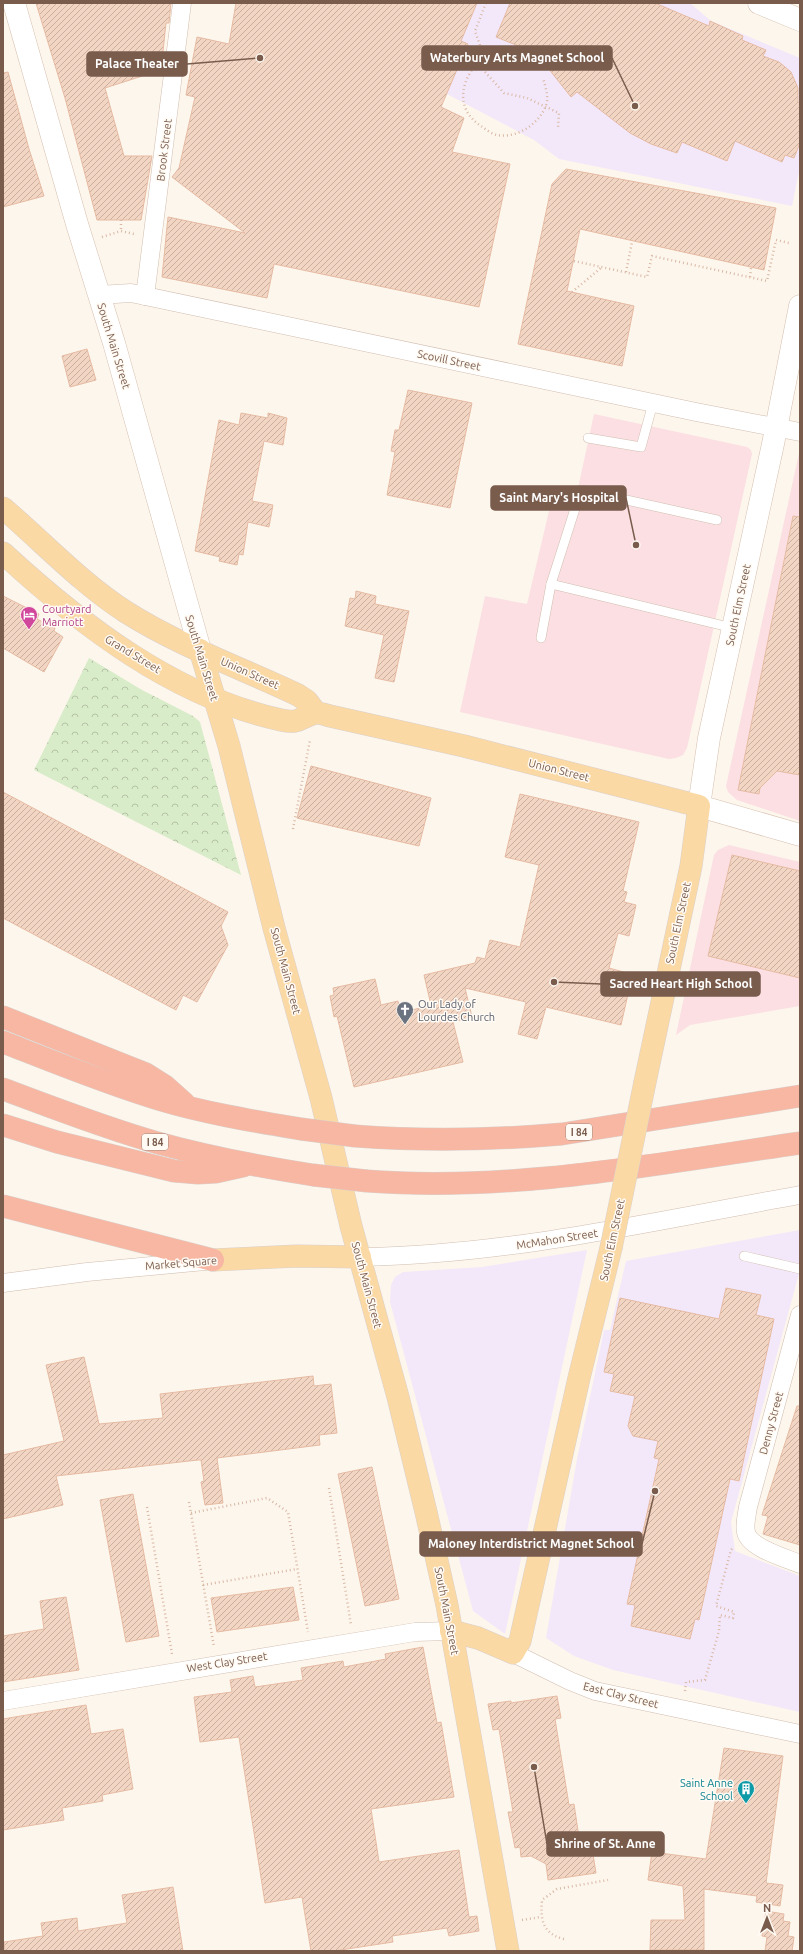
<svg xmlns="http://www.w3.org/2000/svg" width="803" height="1954" font-family="Ubuntu,sans-serif">
	<defs>
		<pattern id="forest-crowns" width="20" height="18" patternUnits="userSpaceOnUse"><rect width="20" height="18" fill="#d8ecc9"/><path d="M2 6a3 3 0 1 1 6 0M12 15a3 3 0 1 1 6 0" fill="none" stroke="#b4c2a5"/></pattern>
		<pattern id="building-hatch" width="6" height="6" patternUnits="userSpaceOnUse"><rect width="6" height="6" fill="#f3d5c3"/><path d="M-1 1l2-2M0 6l6-6M5 7l2-2" fill="none" stroke="#cab0a1"/></pattern>
	</defs>
	<rect width="100%" height="100%" fill="#fdf6ec"/>
	<g fill="#f3e8fa">
		<path d="M360,3H690L711,21L800,58V167L792,206L559,159L534,140L445,93Z"/>
		<path d="M800,1230V1270L731,1522L735,1551L800,1576V1712L613,1670L574,1656L546,1638L577,1459L604,1330H610L626,1261Z"/>
		<path d="M587,1250L505,1634L473,1611L390,1302L391,1285L395,1277L403,1272L482,1267Z"/>
	</g>
	<g fill="#fbdfe3">
		<path d="M594,414L747,447L751,450L752,454L687,748L683,755L676,758L669,759L460,712L485,596L527,604L554,490L577,493Z"/>
		<path d="M800,449V821L737,800L728,792L726,786Z"/>
		<path d="M729,845L800,862V1006L690,1025L676,1035L714,855L718,850Z"/>
	</g>
	<path fill="url(#forest-crowns)" d="M89,658L142,690L193,716L200,722L241,875L34,770Z"/>
	<g fill="url(#building-hatch)" stroke="#e6bba3">
		<path d="M36,3H171L169,23H166L161,70L105,88L124,156H152L141,220H97L65,98Z"/>
		<path d="M236,3H477L461,41L468,44L441,107L464,118L452,152L510,164L479,307L274,264L267,298L162,277L168,217L245,233L172,177L179,168L195,97L186,95L197,37L229,44Z"/>
		<path d="M510,3H655L709,26L710,21L743,36L742,40L766,50L763,56L779,62L791,72L798,88V102L800,103V143L794,158L785,155L782,162L735,141L727,161L682,142L677,153L651,144L630,133L577,92L571,97L548,68L556,61L496,37Z"/>
		<path d="M8,72L29,149L44,196L3,207V73Z"/>
		<path d="M566,169L776,208L764,270L580,229L567,291L634,306L622,366L518,344L552,184Z"/>
		<path d="M87,349L96,380L70,387L62,356Z"/>
		<path d="M408,390L472,403L450,508L387,495L395,452L391,451L395,430H399Z"/>
		<path d="M241,413L268,418V413L287,418L283,445L264,441L252,501L273,505L269,527L248,522L243,555L239,554L237,565L219,561L220,557L195,551L219,420L239,425Z"/>
		<path d="M793,516L800,517V775L777,771L760,788L759,794L738,790Z"/>
		<path d="M356,591L376,596L375,604L409,611L394,682L375,678L384,635L345,626L350,598L355,599Z"/>
		<path d="M3,596L39,614L37,619L55,628L54,631L63,637L44,672L3,648Z"/>
		<path d="M311,766L431,798L419,846L297,818Z"/>
		<path d="M3,792L228,912L221,926L228,945L197,1002L183,995L176,1010L3,918Z"/>
		<path d="M520,794L639,822L623,891L627,892L624,902L636,905L629,936L618,933L609,968L631,974L627,990L628,994L621,1025L546,1007L537,1039L518,1034L526,1002L465,988L472,1017L453,1022L463,1062L354,1087L337,1016L334,1017L330,996L334,995L333,988L375,979L381,1005L398,1001L401,1013L431,1005L424,975L475,963L477,957L485,959L490,940L520,947L539,865L505,857Z"/>
		<path d="M732,855L800,871V978L708,956Z"/>
		<path d="M726,1288L761,1295L756,1315L774,1319L739,1481L730,1479L699,1620L695,1619L690,1639L631,1626L635,1605L627,1604L659,1459L654,1458L658,1441L633,1436L628,1426L635,1396L610,1391L614,1374L604,1372L620,1298L719,1319Z"/>
		<path d="M84,1357L99,1424L163,1418L160,1394L313,1376L314,1386L331,1384L337,1433L319,1435L320,1445L217,1458L223,1503L205,1505L201,1482L204,1481L201,1460H198L56,1476L63,1505L3,1519V1455L64,1441L46,1365Z"/>
		<path d="M797,1406H800V1545L763,1534L768,1516L762,1515Z"/>
		<path d="M372,1467L399,1599L365,1606L338,1474Z"/>
		<path d="M133,1494L159,1636L126,1642L100,1500Z"/>
		<path d="M293,1587L299,1620L217,1632L211,1598Z"/>
		<path d="M66,1597L79,1670L3,1682V1636L44,1629L40,1601Z"/>
		<path d="M423,1647L437,1723L441,1722L454,1797L371,1809L379,1862L459,1850L469,1917L477,1916L479,1931L449,1936L447,1928L392,1936L393,1942L334,1951H311L302,1897L265,1903L239,1737L200,1742L194,1697L232,1692L230,1680L253,1676L255,1687L303,1680L301,1668L343,1661L344,1667L386,1659L385,1654Z"/>
		<path d="M557,1696L561,1718L555,1719L569,1805L574,1804L580,1844L591,1842L596,1873L548,1880L546,1864L531,1856L521,1857L520,1847L515,1848L508,1812H513L499,1729L493,1730L488,1704L511,1701V1703Z"/>
		<path d="M86,1705L91,1734L123,1729L133,1789L102,1795L103,1801L62,1808L64,1820L3,1830V1719Z"/>
		<path d="M724,1748L783,1756L766,1883L783,1885L780,1906L756,1902L757,1896L704,1889V1950H650L651,1920H685L683,1886L648,1880L652,1852L706,1859Z"/>
		<path d="M173,1887L183,1951H5L4,1942L43,1936L41,1923L77,1918L78,1931L127,1923L122,1895Z"/>
		<path d="M766,1911L784,1914L783,1921L790,1922L788,1936L794,1937L792,1951H765L767,1937L762,1936Z"/>
	</g>
	<g fill="none" stroke-linecap="round" stroke-linejoin="round">
		<defs>
			<g id="lane">
				<path d="M588,438L641,447L653,403"/>
				<path d="M551,584L581,490L717,520"/>
				<path d="M541,638L551,584L733,628"/>
				<path d="M744,1256L800,1269"/>
			</g>
			<g id="street">
				<path d="M99,295L131,293L696,412L800,432"/>
				<path d="M145,296L182,3"/>
				<path d="M360,1257C509,1255 654,1221 800,1195"/>
				<path d="M3,1283L87,1272L205,1261"/>
				<path d="M800,1315L748,1507C747,1515 744,1524 746,1532C749,1548 786,1558 800,1564"/>
				<path d="M513,1653L570,1681L595,1691L800,1734"/>
				<path d="M3,1701L415,1632L451,1631"/>
			</g>
			<g id="secondary">
				<path d="M14,3L77,224L114,343L200,650"/>
				<path d="M759,3L800,20"/>
				<path d="M800,306L773,444L709,738L699,806L800,835"/>
			</g>
			<g id="primary">
				<path d="M3,508C44,543 81,583 126,612C180,646 241,668 298,695L307,701L316,713"/>
				<path d="M3,553C81,625 175,697 281,720C300,724 299,718 315,713C319,712 326,715 330,716L464,746L699,806L691,866L645,1082"/>
				<path d="M200,650L229,746L274,928L321,1098L351,1226L398,1397L426,1512L447,1605L508,1951"/>
				<path d="M213,1260L297,1256L360,1257"/>
				<path d="M451,1631L478,1638L513,1653L520,1641L579,1378L611,1248"/>
			</g>
			<g id="highway">
				<path d="M3,1017L146,1074L165,1086L184,1103"/>
				<path d="M3,1042C54,1062 105,1083 158,1099C204,1113 253,1121 301,1129"/>
				<path d="M3,1089C54,1108 105,1128 158,1143C209,1157 261,1167 313,1175"/>
				<path d="M3,1125L57,1142L174,1171L198,1173L216,1172L243,1166"/>
				<path d="M355,1136C424,1141 493,1140 562,1134L800,1096"/>
				<path d="M367,1181C513,1192 656,1164 800,1143"/>
				<path d="M3,1206L213,1260"/>
			</g>
		</defs>
		<use href="#lane" stroke="#d1beb0" stroke-width="10"/>
		<use href="#street" stroke="#d1beb0" stroke-width="19"/>
		<use href="#secondary" stroke="#d6c0b0" stroke-width="23"/>
		<use href="#primary" stroke="#dad1cd" stroke-width="23"/>
		<use href="#highway" stroke="#dad1cd" stroke-width="23"/>
		<g stroke="#d9b8a5" stroke-width="2.5" stroke-dasharray="1 3" stroke-linecap="butt">
			<path d="M486,3L475,31L484,57C461,76 453,108 481,126C485,129 492,134 497,135C518,139 542,122 547,102C548,94 545,85 543,78"/>
			<path d="M477,63L504,93L527,98L559,113L558,128"/>
			<path d="M121,220V231"/>
			<path d="M102,237L121,231L134,234"/>
			<path d="M574,261L647,277L652,256L767,281L776,240L789,243"/>
			<path d="M626,272L632,242"/>
			<path d="M750,277L751,268"/>
			<path d="M572,292L602,267"/>
			<path d="M293,829L310,740"/>
			<path d="M329,1488L351,1625"/>
			<path d="M189,1502L214,1647"/>
			<path d="M147,1507L172,1654"/>
			<path d="M191,1513L267,1498L288,1512L308,1632"/>
			<path d="M203,1585L297,1569"/>
			<path d="M685,1691L686,1682L705,1680L719,1631L720,1615L733,1618L734,1612L716,1606L731,1550L734,1547"/>
			<path d="M522,1920L541,1917"/>
			<path d="M564,1939C543,1934 540,1920 542,1900L557,1889L608,1880"/>
		</g>
		<use href="#lane" stroke="#fff" stroke-width="9"/>
		<use href="#street" stroke="#fff" stroke-width="18"/>
		<use href="#secondary" stroke="#fff" stroke-width="22"/>
		<use href="#primary" stroke="#fbd9a5" stroke-width="22"/>
		<use href="#highway" stroke="#f7b7a3" stroke-width="22"/>
		<defs>
			<path id="primary-bridge" d="M611,1248L645,1082"/>
			<g id="highway-bridge">
				<path d="M301,1129L355,1136"/>
				<path d="M313,1175L367,1181"/>
			</g>
		</defs>
		<use href="#primary-bridge" stroke="#dad1cd" stroke-width="23" stroke-linecap="butt"/>
		<use href="#highway-bridge" stroke="#dad1cd" stroke-width="23" stroke-linecap="butt"/>
		<use href="#primary-bridge" stroke="#fbd9a5" stroke-width="22"/>
		<use href="#highway-bridge" stroke="#f7b7a3" stroke-width="22"/>
	</g>
	<defs>
		<symbol id="hotel-pin" viewBox="-11 -11 22 30"><path d="M0 17L-7.5 6A9.5 9.5 0 1 1 7.5 6Z" fill="#d1479c" stroke="#fffaf3"/><path d="M-6-4.5h1.5V1H6V5H4.5V3h-9V5H-6ZM-4 0a1.8 1.8 0 1 1 3.6 0ZM.5 0V-2.5h3Q6-2.5 6 0Z" fill="#fff"/></symbol>
		<symbol id="church-pin" viewBox="-11 -11 22 30"><path d="M0 17L-7.5 6A9.5 9.5 0 1 1 7.5 6Z" fill="#6b7280" stroke="#fffaf3"/><path d="M-1.2-6h2.4v3.5h3.3v2.4h-3.3V6h-2.4V-.1h-3.3v-2.4h3.3Z" fill="#fff"/></symbol>
		<symbol id="building-pin" viewBox="-11 -11 22 30"><path d="M0 17L-7.5 6A9.5 9.5 0 1 1 7.5 6Z" fill="#0f9aa8" stroke="#fffaf3"/><path d="M-4-6H4V6H1V3H-1V6H-4ZM-2.5-4.3h1.7v1.8h-1.7ZM.8-4.3h1.7v1.8H.8ZM-2.5-1h1.7V.8h-1.7ZM.8-1h1.7V.8H.8Z" fill="#fff"/></symbol>
	</defs>
	<g fill-rule="evenodd">
		<use href="#hotel-pin" x="19" y="605" width="20" height="27"/>
		<use href="#church-pin" x="395" y="1000" width="20" height="27"/>
		<use href="#building-pin" x="736" y="1779" width="20" height="27"/>
	</g>
	<g text-anchor="middle" dominant-baseline="central" stroke-width="3" stroke-linejoin="round" paint-order="stroke">
		<g fill="#fffaf3" stroke="#a28b7f" stroke-width="1">
			<rect x="566" y="1124" width="26" height="16" rx="3"/>
			<rect x="142" y="1134" width="26" height="16" rx="3"/>
		</g>
		<g font-size="10" font-weight="bold" fill="#7a5c4d">
			<text x="579" y="1132">I 84</text>
			<text x="155" y="1142">I 84</text>
		</g>
		<g font-size="11" fill="#7a5c4d" stroke="#fffaf3">
			<text transform="translate(164 150) rotate(-83)">Brook Street</text>
			<text transform="translate(114 346) rotate(73)">South Main Street</text>
			<text transform="translate(449 360) rotate(12)">Scovill Street</text>
			<text transform="translate(738 605) rotate(-78)">South Elm Street</text>
			<text transform="translate(133 654) rotate(31)">Grand Street</text>
			<text transform="translate(202 658) rotate(73)">South Main Street</text>
			<text transform="translate(250 673) rotate(24)">Union Street</text>
			<text transform="translate(559 770) rotate(14)">Union Street</text>
			<text transform="translate(678 923) rotate(-78)">South Elm Street</text>
			<text transform="translate(286 971) rotate(75)">South Main Street</text>
			<text transform="translate(557 1239) rotate(-9)">McMahon Street</text>
			<text transform="translate(612 1240) rotate(-78)">South Elm Street</text>
			<text transform="translate(181 1263) rotate(-5)">Market Square</text>
			<text transform="translate(367 1285) rotate(75)">South Main Street</text>
			<text transform="translate(771 1423) rotate(-75)">Denny Street</text>
			<text transform="translate(447 1611) rotate(79)">South Main Street</text>
			<text transform="translate(227 1662) rotate(-9)">West Clay Street</text>
			<text transform="translate(621 1695) rotate(14)">East Clay Street</text>
		</g>
		<g font-size="11" fill="#b23c85" stroke="#fffaf3" text-anchor="start">
			<text x="42" y="609">Courtyard<tspan x="42" dy="13">Marriott</tspan></text>
		</g>
		<g font-size="11" fill="#5b616d" stroke="#fffaf3" text-anchor="start">
			<text x="418" y="1004">Our Lady of<tspan x="418" dy="13">Lourdes Church</tspan></text>
		</g>
		<g font-size="11" fill="#0d838f" stroke="#fffaf3" text-anchor="end">
			<text x="733" y="1783">Saint Anne<tspan x="733" dy="13">School</tspan></text>
		</g>
	</g>
	<path fill="none" stroke="#7a5c4d" stroke-width="1.5" d="M635 106L612 58M260 58L187 64M636 545L626 498M554 982L601 984M655 1491L642 1544M534 1767L547 1844"/>
	<g fill="#7a5c4d" stroke="#fffaf3" stroke-width="1.5">
		<circle cx="635" cy="106" r="4"/>
		<circle cx="260" cy="58" r="4"/>
		<circle cx="636" cy="545" r="4"/>
		<circle cx="554" cy="982" r="4"/>
		<circle cx="655" cy="1491" r="4"/>
		<circle cx="534" cy="1767" r="4"/>
	</g>
	<g fill="#7a5c4d" stroke="#7a5c4d" stroke-width="1.5">
		<rect x="422" y="46" width="190" height="24" rx="4"/>
		<rect x="87" y="52" width="100" height="24" rx="4"/>
		<rect x="491" y="486" width="135" height="24" rx="4"/>
		<rect x="601" y="972" width="159" height="24" rx="4"/>
		<rect x="420" y="1532" width="222" height="24" rx="4"/>
		<rect x="547" y="1832" width="117" height="24" rx="4"/>
	</g>
	<g font-size="12" text-anchor="middle" font-weight="bold" fill="#fff">
		<text x="517" y="62">Waterbury Arts Magnet School</text>
		<text x="137" y="68">Palace Theater</text>
		<text x="559" y="502">Saint Mary's Hospital</text>
		<text x="681" y="988">Sacred Heart High School</text>
		<text x="531" y="1548">Maloney Interdistrict Magnet School</text>
		<text x="605" y="1848">Shrine of St. Anne</text>
	</g>
	<rect width="803" height="1954" fill="none" stroke="#7a5c4d" stroke-width="8"/>
	<g transform="translate(767 1918)" stroke="#fffaf3" stroke-width="3" paint-order="stroke">
	<path d="M0-3L7 15L0 10L-7 15Z" fill="#7a5c4d"/>
	<text y="-6" font-size="11" font-weight="bold" text-anchor="middle" fill="#7a5c4d">N</text>
	</g>
</svg>
